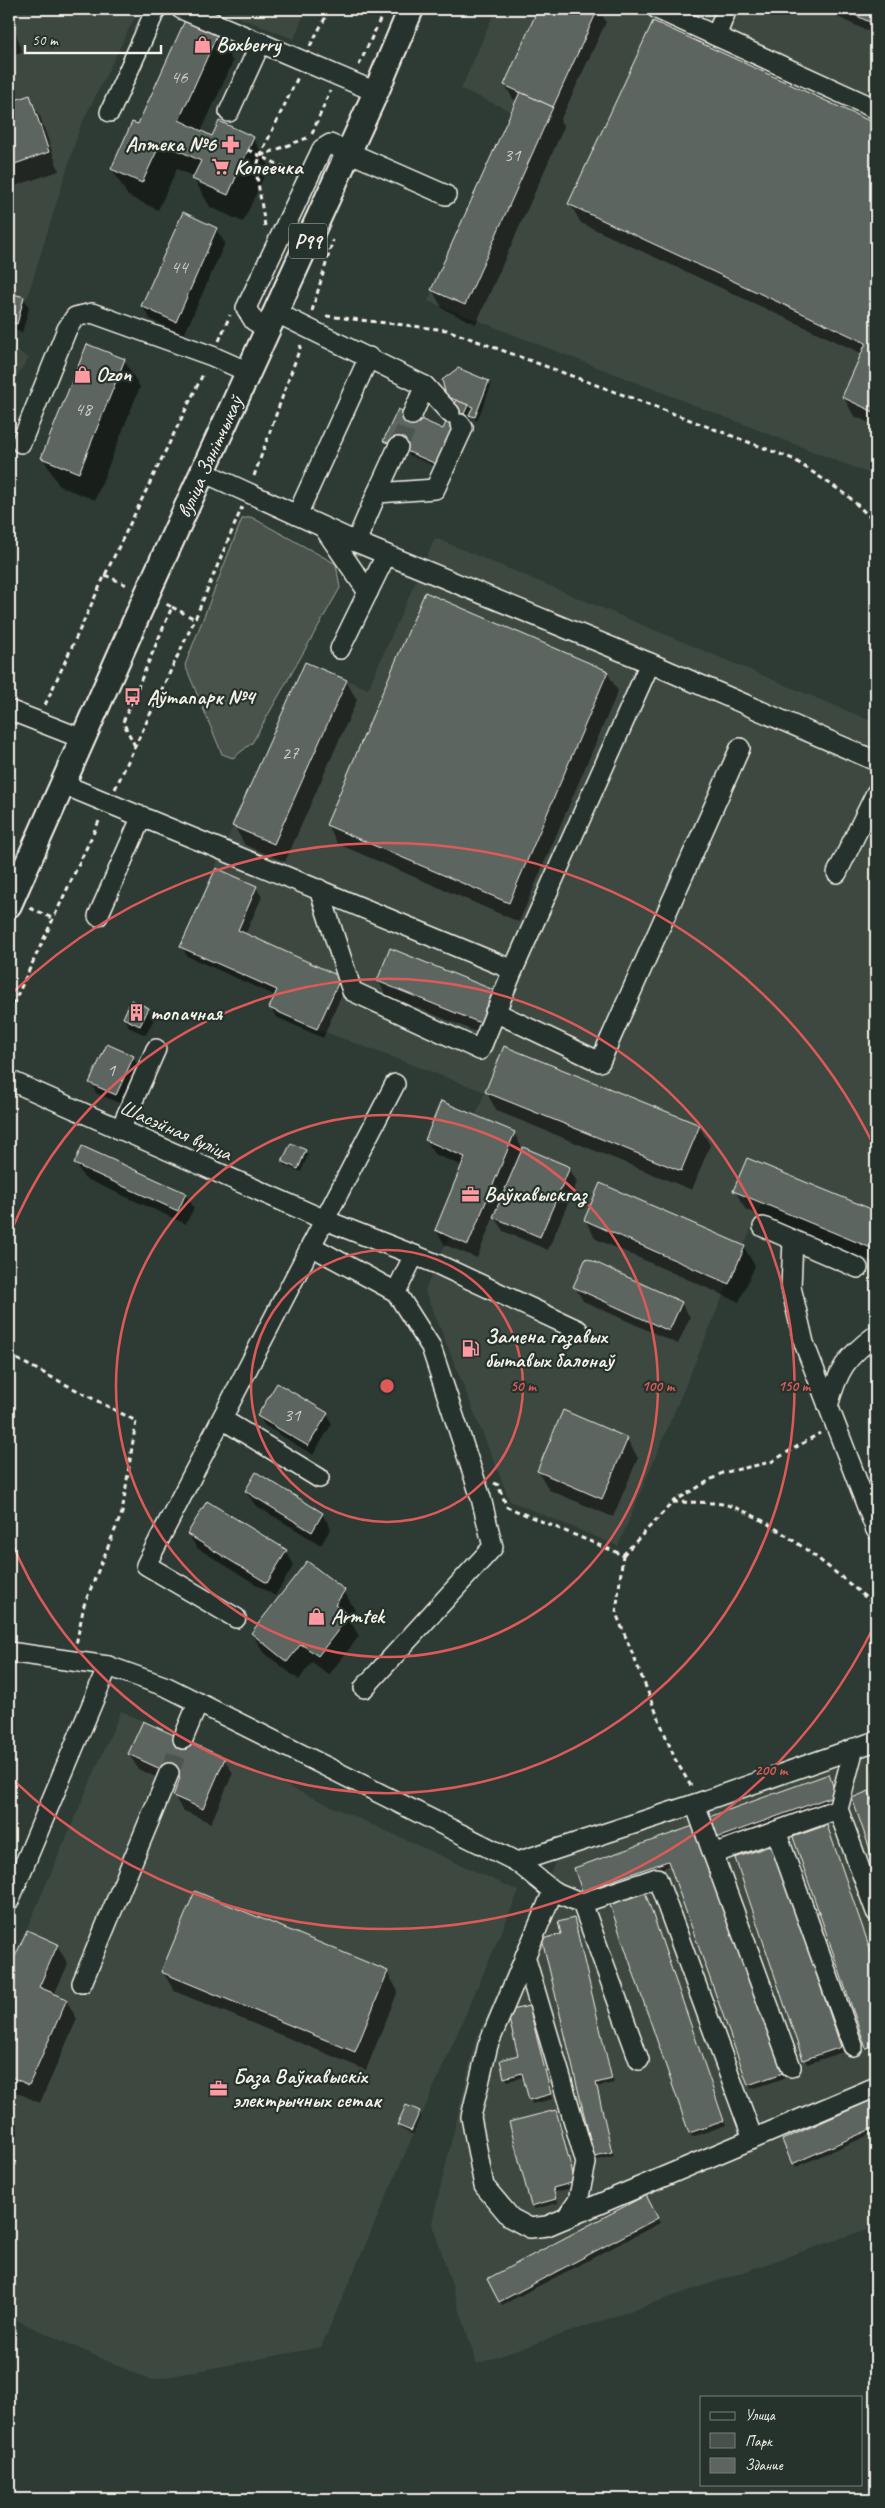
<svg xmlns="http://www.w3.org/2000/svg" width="885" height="2508" font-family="Caveat,sans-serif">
	<rect width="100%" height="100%" fill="#2e3b34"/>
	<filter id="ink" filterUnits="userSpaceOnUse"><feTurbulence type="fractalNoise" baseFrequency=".02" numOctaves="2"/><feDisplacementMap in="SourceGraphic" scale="10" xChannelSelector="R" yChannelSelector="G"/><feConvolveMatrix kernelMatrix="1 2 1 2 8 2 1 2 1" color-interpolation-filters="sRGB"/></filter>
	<g filter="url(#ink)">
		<g fill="#3c4841">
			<path d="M9,9H139L80,127L27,298H24L9,346L29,358L9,387Z"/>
			<path d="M217,9H306L294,39Z"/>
			<path d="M496,9H876V476L428,301L511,111L461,89Z"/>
			<path d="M435,538L876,723V1250L762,1203L618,1546L510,1501L425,1291L449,1236L469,1244L515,1132L476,1115L485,1092L317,1029L269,1008L277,990L180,947L305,662L368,689Z"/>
			<path d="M121,1711L519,1891L321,2347L150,2380L9,2317V1970Z"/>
			<path d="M866,1752L876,1782V2226L477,2364L432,2223L475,2042L556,1860Z"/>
		</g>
		<path fill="#48524c" stroke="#9ea29a" d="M251,517L336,564L340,588L252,743L233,758L222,754L185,665L242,519Z"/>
		<g fill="#0007">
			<path d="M9,9L22,52L9,56Z"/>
			<path d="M539,9H599L606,22L560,121L564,127L476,324L443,309L432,290L517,101L513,99L505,85Z"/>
			<path d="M827,9H876V35L829,13Z"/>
			<path d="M653,22L876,125V426L854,416L843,396L863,354L581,223L570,204Z"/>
			<path d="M217,34L233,62L201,132L213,137L253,138L269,166L243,222L210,207L194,179L195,177L177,169L158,210L128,196L112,169L138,126Z"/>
			<path d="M29,97L40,116L59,171L9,188V104Z"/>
			<path d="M216,229L225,243L184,335L151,320L142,306Z"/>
			<path d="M11,295L24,298L29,308L22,333L9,328V304Z"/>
			<path d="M124,360L140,387L95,500L59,486L43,458Z"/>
			<path d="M488,382L491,386L477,421L471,415L473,410L470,409L443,470L387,445L385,441L444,430L456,402L450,400L447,395Z"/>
			<path d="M607,672L618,691L519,922L338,844L327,825Z"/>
			<path d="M346,681L357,700L285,862L245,845L234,826Z"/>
			<path d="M256,887L262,897L245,935L340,977L345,987L323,1038L276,1017L271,1008L276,996L187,956L182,947Z"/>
			<path d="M378,981L495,992L491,1038L386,995Z"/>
			<path d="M148,1009L154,1019L146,1035L130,1028L124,1018Z"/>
			<path d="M133,1057L138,1066L121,1104L96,1093L91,1083Z"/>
			<path d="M486,1092L699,1126L710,1145L692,1190L497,1111Z"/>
			<path d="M514,1133L522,1148L569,1168L577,1182L548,1250L503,1231L494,1216L477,1258L445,1245L436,1230L463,1166L434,1154L426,1140Z"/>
			<path d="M305,1151L308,1155L301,1172L286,1166L284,1161Z"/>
			<path d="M747,1160L876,1212V1263L746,1210L735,1191Z"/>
			<path d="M76,1164L185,1194L194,1208L186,1224L84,1178Z"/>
			<path d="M585,1220L744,1247L755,1266L739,1302L596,1239Z"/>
			<path d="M575,1287L681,1303L690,1317L678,1344L583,1301Z"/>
			<path d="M327,1414L332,1424L313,1455L264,1425L259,1416Z"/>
			<path d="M627,1439L638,1458L613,1517L549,1490L538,1471Z"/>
			<path d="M257,1474L322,1514L331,1528L321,1545L255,1505L246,1491Z"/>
			<path d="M188,1534L286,1551L294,1565L275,1596L197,1548Z"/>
			<path d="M307,1562L344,1591L355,1610L349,1619L359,1636L329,1675L312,1662L299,1680L263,1652L252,1633Z"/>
			<path d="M129,1754L224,1759L233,1773L211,1823L182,1810L174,1795L178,1787L138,1769Z"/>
			<path d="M828,1776L838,1799L717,1843L715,1838Z"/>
			<path d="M869,1793L876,1811V1863L853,1799Z"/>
			<path d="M827,1826L876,1967V2050L869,2052L794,1837Z"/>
			<path d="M698,1831L785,2078L751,2089L671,1865L586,1895L576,1868Z"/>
			<path d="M775,1851L843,2052L807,2064L736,1859Z"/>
			<path d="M644,1891L726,2125L692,2137L690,2132Z"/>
			<path d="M575,1924L614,2083L597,2087L614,2156L598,2160L595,2155Z"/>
			<path d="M27,1931L57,1945L68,1964L54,1995L66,2000L77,2019L40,2103L9,2089V1973Z"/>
			<path d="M163,1972H387L398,1991L366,2070L174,1991Z"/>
			<path d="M528,2007L553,2099L532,2104L524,2077L508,2081L505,2077L520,2056Z"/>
			<path d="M876,2099V2132L796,2167L783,2140Z"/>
			<path d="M555,2111L577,2187L555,2192L558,2203L535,2209L532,2205Z"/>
			<path d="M419,2112L421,2116L413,2135L401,2129L399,2125Z"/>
			<path d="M646,2197L660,2223L502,2305L488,2280Z"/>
		</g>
		<g fill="#5c655e" stroke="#f4f1e8">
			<path d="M538,9H598L553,107L504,85Z"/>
			<path d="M842,9H876V25Z"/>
			<path d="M186,18L218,33L179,120L212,136L219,121L254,137L228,195L192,179L201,161L161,142L142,183L111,169L132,122L138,124Z"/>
			<path d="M653,21L876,124V413L842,397L866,343L568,204Z"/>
			<path d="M520,92L553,107L465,305L431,290Z"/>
			<path d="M30,95L49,152L9,166V102Z"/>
			<path d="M183,212L217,228L176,322L141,306Z"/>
			<path d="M10,293L24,297L17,324L9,322Z"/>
			<path d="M87,344L125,359L79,473L41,458Z"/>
			<path d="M458,368L489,381L475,417L469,415L473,407L446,396L442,380Z"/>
			<path d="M456,400L468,405L441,466L383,441L398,409L443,429Z"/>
			<path d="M425,592L608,671L509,903L326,825Z"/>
			<path d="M305,662L347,680L274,844L232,826Z"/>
			<path d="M216,868L257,886L238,930L341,977L317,1029L269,1008L277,990L180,947Z"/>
			<path d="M390,948L496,991L483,1024L377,981Z"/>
			<path d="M131,1000L149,1008L140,1026L123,1018Z"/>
			<path d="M107,1044L134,1056L116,1095L89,1083Z"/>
			<path d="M504,1046L700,1125L681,1171L485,1092Z"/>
			<path d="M441,1101L515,1132L468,1245L435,1230L465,1157L425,1140Z"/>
			<path d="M291,1143L306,1150L298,1169L282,1161Z"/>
			<path d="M82,1146L186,1193L178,1211L74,1164Z"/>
			<path d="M523,1147L570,1167L540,1237L493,1217Z"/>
			<path d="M747,1158L876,1211V1250L733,1191Z"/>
			<path d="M600,1183L745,1246L729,1284L584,1220Z"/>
			<path d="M586,1258L682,1302L669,1331L573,1287Z"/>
			<path d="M277,1383L328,1413L308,1446L257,1416Z"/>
			<path d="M563,1410L628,1438L602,1499L537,1471Z"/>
			<path d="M256,1472L323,1513L312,1532L245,1491Z"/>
			<path d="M207,1501L287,1550L267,1583L187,1534Z"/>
			<path d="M307,1561L345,1590L335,1605L349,1616L318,1656L301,1644L287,1662L251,1633Z"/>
			<path d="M143,1721L225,1758L203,1809L173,1796L180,1778L128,1754Z"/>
			<path d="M829,1774L836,1795L714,1839L706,1818Z"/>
			<path d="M869,1791L876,1811V1867L852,1798Z"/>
			<path d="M696,1825L783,2073L748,2085L668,1861L582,1891L574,1868Z"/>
			<path d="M827,1825L876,1966V2045L866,2048L793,1837Z"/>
			<path d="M773,1845L841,2047L803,2060L735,1858Z"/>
			<path d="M644,1889L724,2121L689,2133L609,1902Z"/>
			<path d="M195,1891L388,1971L355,2052L161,1972Z"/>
			<path d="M574,1918L612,2079L596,2083L612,2152L594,2156L542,1939L561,1934L558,1922Z"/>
			<path d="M27,1930L58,1944L39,1987L67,1999L29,2085L9,2076V1970Z"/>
			<path d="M529,2006L551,2094L529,2100L522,2073L504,2078L500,2060L518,2055L507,2011Z"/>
			<path d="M876,2098V2127L792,2164L782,2140Z"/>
			<path d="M406,2105L420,2111L411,2131L397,2125Z"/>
			<path d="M556,2110L575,2182L553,2188L556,2199L531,2206L509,2122Z"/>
			<path d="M646,2195L658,2218L499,2302L487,2279Z"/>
		</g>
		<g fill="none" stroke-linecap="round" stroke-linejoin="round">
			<g stroke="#4c564f" stroke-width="19" stroke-dasharray="19 9" stroke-linecap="butt">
				<path d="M398,447L412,415"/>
				<path d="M169,1773L183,1739"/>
			</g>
			<defs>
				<g id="minor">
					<path d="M181,9L376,92"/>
					<path d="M657,9L876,109"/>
					<path d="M716,36L727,9"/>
					<path d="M110,112L156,9"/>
					<path d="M229,112L261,42"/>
					<path d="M275,312L425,386L450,413"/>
					<path d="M267,329L254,321L246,308L322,149L330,144L446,195"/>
					<path d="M412,415L425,386"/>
					<path d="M21,443L67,329L75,317L92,313L212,356L248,372"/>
					<path d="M203,472L356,542L650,663L876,761"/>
					<path d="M377,493L398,447"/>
					<path d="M297,515L369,357"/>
					<path d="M324,528L368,592"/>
					<path d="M356,542L377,493L435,489L463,428L460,424"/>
					<path d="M340,649L386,555"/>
					<path d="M9,710L83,739"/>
					<path d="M62,784L513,970L650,663"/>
					<path d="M837,873L876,793"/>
					<path d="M319,889L352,991L480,1050L513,970"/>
					<path d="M98,916L142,816"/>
					<path d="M495,1012L600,1062L740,748"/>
					<path d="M9,1080L325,1220L437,1264L578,1330"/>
					<path d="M120,1130L156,1049"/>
					<path d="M763,1227L858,1268"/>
					<path d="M793,1240L791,1287L804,1343L876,1530"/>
					<path d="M396,1292L414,1255"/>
					<path d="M828,1406C838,1370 846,1357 876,1335"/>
					<path d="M222,1419L319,1478"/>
					<path d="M236,1618L146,1565L311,1246"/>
					<path d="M9,1652L108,1666L167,1687L517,1862L695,1804L876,1741"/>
					<path d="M364,1688L493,1547L481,1498L431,1347L396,1292L311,1246L395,1084"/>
					<path d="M183,1739L198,1703"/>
					<path d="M854,1748L838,1809L876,1912"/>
					<path d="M695,1804L713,1854L838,1809"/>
					<path d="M776,1831L853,2046"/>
					<path d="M713,1854L791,2067"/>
					<path d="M517,1862L553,1891L488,2045L471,2117L484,2186L511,2218L530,2228L547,2226L876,2087"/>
					<path d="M553,1891L582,1903L639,2060"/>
					<path d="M9,1901L108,1666"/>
					<path d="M582,1903L657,1878L753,2139"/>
					<path d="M525,1956L586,2163L578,2201L566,2218"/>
					<path d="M82,1983L169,1773"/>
				</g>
				<g id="major">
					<path id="s1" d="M9,905L147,594L376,92L411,9"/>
				</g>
			</defs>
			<use href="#minor" stroke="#f4f1e8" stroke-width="22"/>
			<use href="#major" stroke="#f4f1e8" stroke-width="28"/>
			<g stroke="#f4f1e8" stroke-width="3" stroke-dasharray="5 4" stroke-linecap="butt">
				<path d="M310,46L330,9"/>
				<path d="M359,65L385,9"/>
				<path d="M312,134L330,91"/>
				<path d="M248,150L292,171"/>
				<path d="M260,156L298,77"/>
				<path d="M265,226L256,170L260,156L307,138"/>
				<path d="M312,311L333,240"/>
				<path d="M326,316L447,330L648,404L793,459L847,495L876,523"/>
				<path d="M219,341L230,315"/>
				<path d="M9,469L13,459"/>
				<path d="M254,476L301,345"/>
				<path d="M105,575L129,586"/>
				<path d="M172,607L195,619"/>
				<path d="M45,705L105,575L204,372"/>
				<path d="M135,746L123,722L172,607L164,603"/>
				<path d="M115,789L195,619L242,507"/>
				<path d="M30,908L52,918"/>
				<path d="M9,1013L100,819"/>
				<path d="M9,1355L136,1421L122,1513L84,1605L76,1645"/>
				<path d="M494,1483L498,1485L507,1507L623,1555L616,1613L675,1759L691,1786"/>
				<path d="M673,1502C690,1503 711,1501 727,1505C772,1517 840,1576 876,1606"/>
				<path d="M623,1555L673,1502L722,1473L771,1462L820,1433"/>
			</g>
			<use href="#minor" stroke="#26332d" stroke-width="19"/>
			<use href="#major" stroke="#26332d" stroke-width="24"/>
		</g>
	</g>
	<g fill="none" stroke="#de5a58" stroke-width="2.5">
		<circle cx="387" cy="1386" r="136"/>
		<circle cx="387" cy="1386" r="271"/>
		<path d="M10 1234A407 407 0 1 1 10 1538"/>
		<path d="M875 1624A543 543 0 0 1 10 1777M10 995A543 543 0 0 1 875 1148"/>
	</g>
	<defs>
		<symbol id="shop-bare" viewBox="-9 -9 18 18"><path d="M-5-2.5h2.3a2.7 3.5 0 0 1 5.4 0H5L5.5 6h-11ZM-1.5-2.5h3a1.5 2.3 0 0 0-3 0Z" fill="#ff9aa2" stroke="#26332d" stroke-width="2.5" paint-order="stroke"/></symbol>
		<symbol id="pharmacy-bare" viewBox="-9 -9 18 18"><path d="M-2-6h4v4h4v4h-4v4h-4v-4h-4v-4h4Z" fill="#ff9aa2" stroke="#26332d" stroke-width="2.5" paint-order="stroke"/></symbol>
		<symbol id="supermarket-bare" viewBox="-9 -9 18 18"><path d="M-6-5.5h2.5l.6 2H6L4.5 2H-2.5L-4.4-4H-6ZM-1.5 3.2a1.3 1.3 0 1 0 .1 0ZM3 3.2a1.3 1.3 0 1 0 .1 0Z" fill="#ff9aa2" stroke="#26332d" stroke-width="2.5" paint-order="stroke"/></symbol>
		<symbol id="bus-bare" viewBox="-9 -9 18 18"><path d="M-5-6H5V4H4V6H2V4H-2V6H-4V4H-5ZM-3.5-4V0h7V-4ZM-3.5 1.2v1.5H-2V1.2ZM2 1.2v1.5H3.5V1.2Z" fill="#ff9aa2" stroke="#26332d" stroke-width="2.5" paint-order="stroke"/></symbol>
		<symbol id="building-bare" viewBox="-9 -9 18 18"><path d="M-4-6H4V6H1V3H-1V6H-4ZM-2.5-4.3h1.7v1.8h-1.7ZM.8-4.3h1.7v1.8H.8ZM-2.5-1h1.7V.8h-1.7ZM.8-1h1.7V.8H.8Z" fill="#ff9aa2" stroke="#26332d" stroke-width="2.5" paint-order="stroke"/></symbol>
		<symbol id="office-bare" viewBox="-9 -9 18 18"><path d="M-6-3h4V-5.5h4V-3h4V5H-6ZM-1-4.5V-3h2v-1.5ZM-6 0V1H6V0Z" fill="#ff9aa2" stroke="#26332d" stroke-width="2.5" paint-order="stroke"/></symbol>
		<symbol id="fuel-bare" viewBox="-9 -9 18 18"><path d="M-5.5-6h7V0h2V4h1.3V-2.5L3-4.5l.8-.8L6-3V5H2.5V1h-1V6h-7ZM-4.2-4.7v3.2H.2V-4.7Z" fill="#ff9aa2" stroke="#26332d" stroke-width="2.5" paint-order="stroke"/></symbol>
	</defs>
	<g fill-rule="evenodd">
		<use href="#shop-bare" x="190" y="32" width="25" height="25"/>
		<use href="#pharmacy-bare" x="218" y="132" width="25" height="25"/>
		<use href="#supermarket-bare" x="208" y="154" width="25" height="25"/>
		<use href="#shop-bare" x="70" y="362" width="25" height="25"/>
		<use href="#bus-bare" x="120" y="684" width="25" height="25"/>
		<use href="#building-bare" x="124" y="1000" width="25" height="25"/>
		<use href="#office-bare" x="458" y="1182" width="25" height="25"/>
		<use href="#fuel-bare" x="458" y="1336" width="25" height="25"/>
		<use href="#shop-bare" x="304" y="1604" width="25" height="25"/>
		<use href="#office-bare" x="206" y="2076" width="25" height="25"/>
	</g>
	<g text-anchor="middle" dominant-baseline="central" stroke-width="4.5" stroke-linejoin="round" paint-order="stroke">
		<g font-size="19" fill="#cecec6">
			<text x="179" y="77">46</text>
			<text x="512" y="155">31</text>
			<text x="179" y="267">44</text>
			<text x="83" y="409">48</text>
			<text x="290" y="753">27</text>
			<text x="111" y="1070">1</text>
			<text x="292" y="1415">31</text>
		</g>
		<rect fill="#26332d" stroke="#b6b8b0" stroke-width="1" x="289" y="223.5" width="38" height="35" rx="4"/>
		<g font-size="20" font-weight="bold" fill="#f4f1e8">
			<text x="308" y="241">Р99</text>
		</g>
		<g font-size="21" font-weight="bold" fill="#f4f1e8" stroke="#26332d" text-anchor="start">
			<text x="216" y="44">Boxberry</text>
			<text x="216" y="144" text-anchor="end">Аптека №6</text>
			<text x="234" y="167">Копеечка</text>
			<text x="96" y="374">Ozon</text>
			<text x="147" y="697">Аўтапарк №4</text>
			<text x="150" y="1013">топачная</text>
			<text x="484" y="1194">Ваўкавыскгаз</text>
			<text x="485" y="1336">Замена газавых<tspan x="485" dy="24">бытавых балонаў</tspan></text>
			<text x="331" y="1616">Armtek</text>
			<text x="233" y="2076">База Ваўкавыскіх<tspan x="233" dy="24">электрычных сетак</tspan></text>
		</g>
		<g font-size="21" fill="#f4f1e8" stroke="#26332d">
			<text stroke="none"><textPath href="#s1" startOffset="491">вуліца Зянітчыкаў</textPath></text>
			<text transform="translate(176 1130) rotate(24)">Шасэйная вуліца</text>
		</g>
	</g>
	<circle cx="387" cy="1386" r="8" fill="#de5a58" stroke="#26332d" stroke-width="2.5"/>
	<g font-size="15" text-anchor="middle" font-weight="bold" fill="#de5a58" stroke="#26332d" stroke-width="4.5" stroke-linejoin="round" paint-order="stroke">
		<text x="523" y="1391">50 m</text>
		<text x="658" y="1391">100 m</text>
		<text x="794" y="1391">150 m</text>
		<text x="771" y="1775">200 m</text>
	</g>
	<rect width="885" height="2508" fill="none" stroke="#26332d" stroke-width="30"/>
	<rect x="15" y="15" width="855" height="2478" fill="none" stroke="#f4f1e8" stroke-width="2" filter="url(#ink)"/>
	<rect x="700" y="2396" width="162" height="90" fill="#26332d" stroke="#787f78"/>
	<rect x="710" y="2412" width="25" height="8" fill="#26332d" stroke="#787f78"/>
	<text x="745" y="2420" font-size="15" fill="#f4f1e8">Улица</text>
	<rect x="710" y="2433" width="25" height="15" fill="#48524c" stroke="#787f78"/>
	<text x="745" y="2446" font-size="15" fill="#f4f1e8">Парк</text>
	<rect x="710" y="2458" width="25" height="15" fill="#5c655e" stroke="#787f78"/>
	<text x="745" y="2470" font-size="15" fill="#f4f1e8">Здание</text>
	<path d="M25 45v8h136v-8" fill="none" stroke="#f4f1e8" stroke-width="2.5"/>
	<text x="32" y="45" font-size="15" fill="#f4f1e8" stroke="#26332d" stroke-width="4" paint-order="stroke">50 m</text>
</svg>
